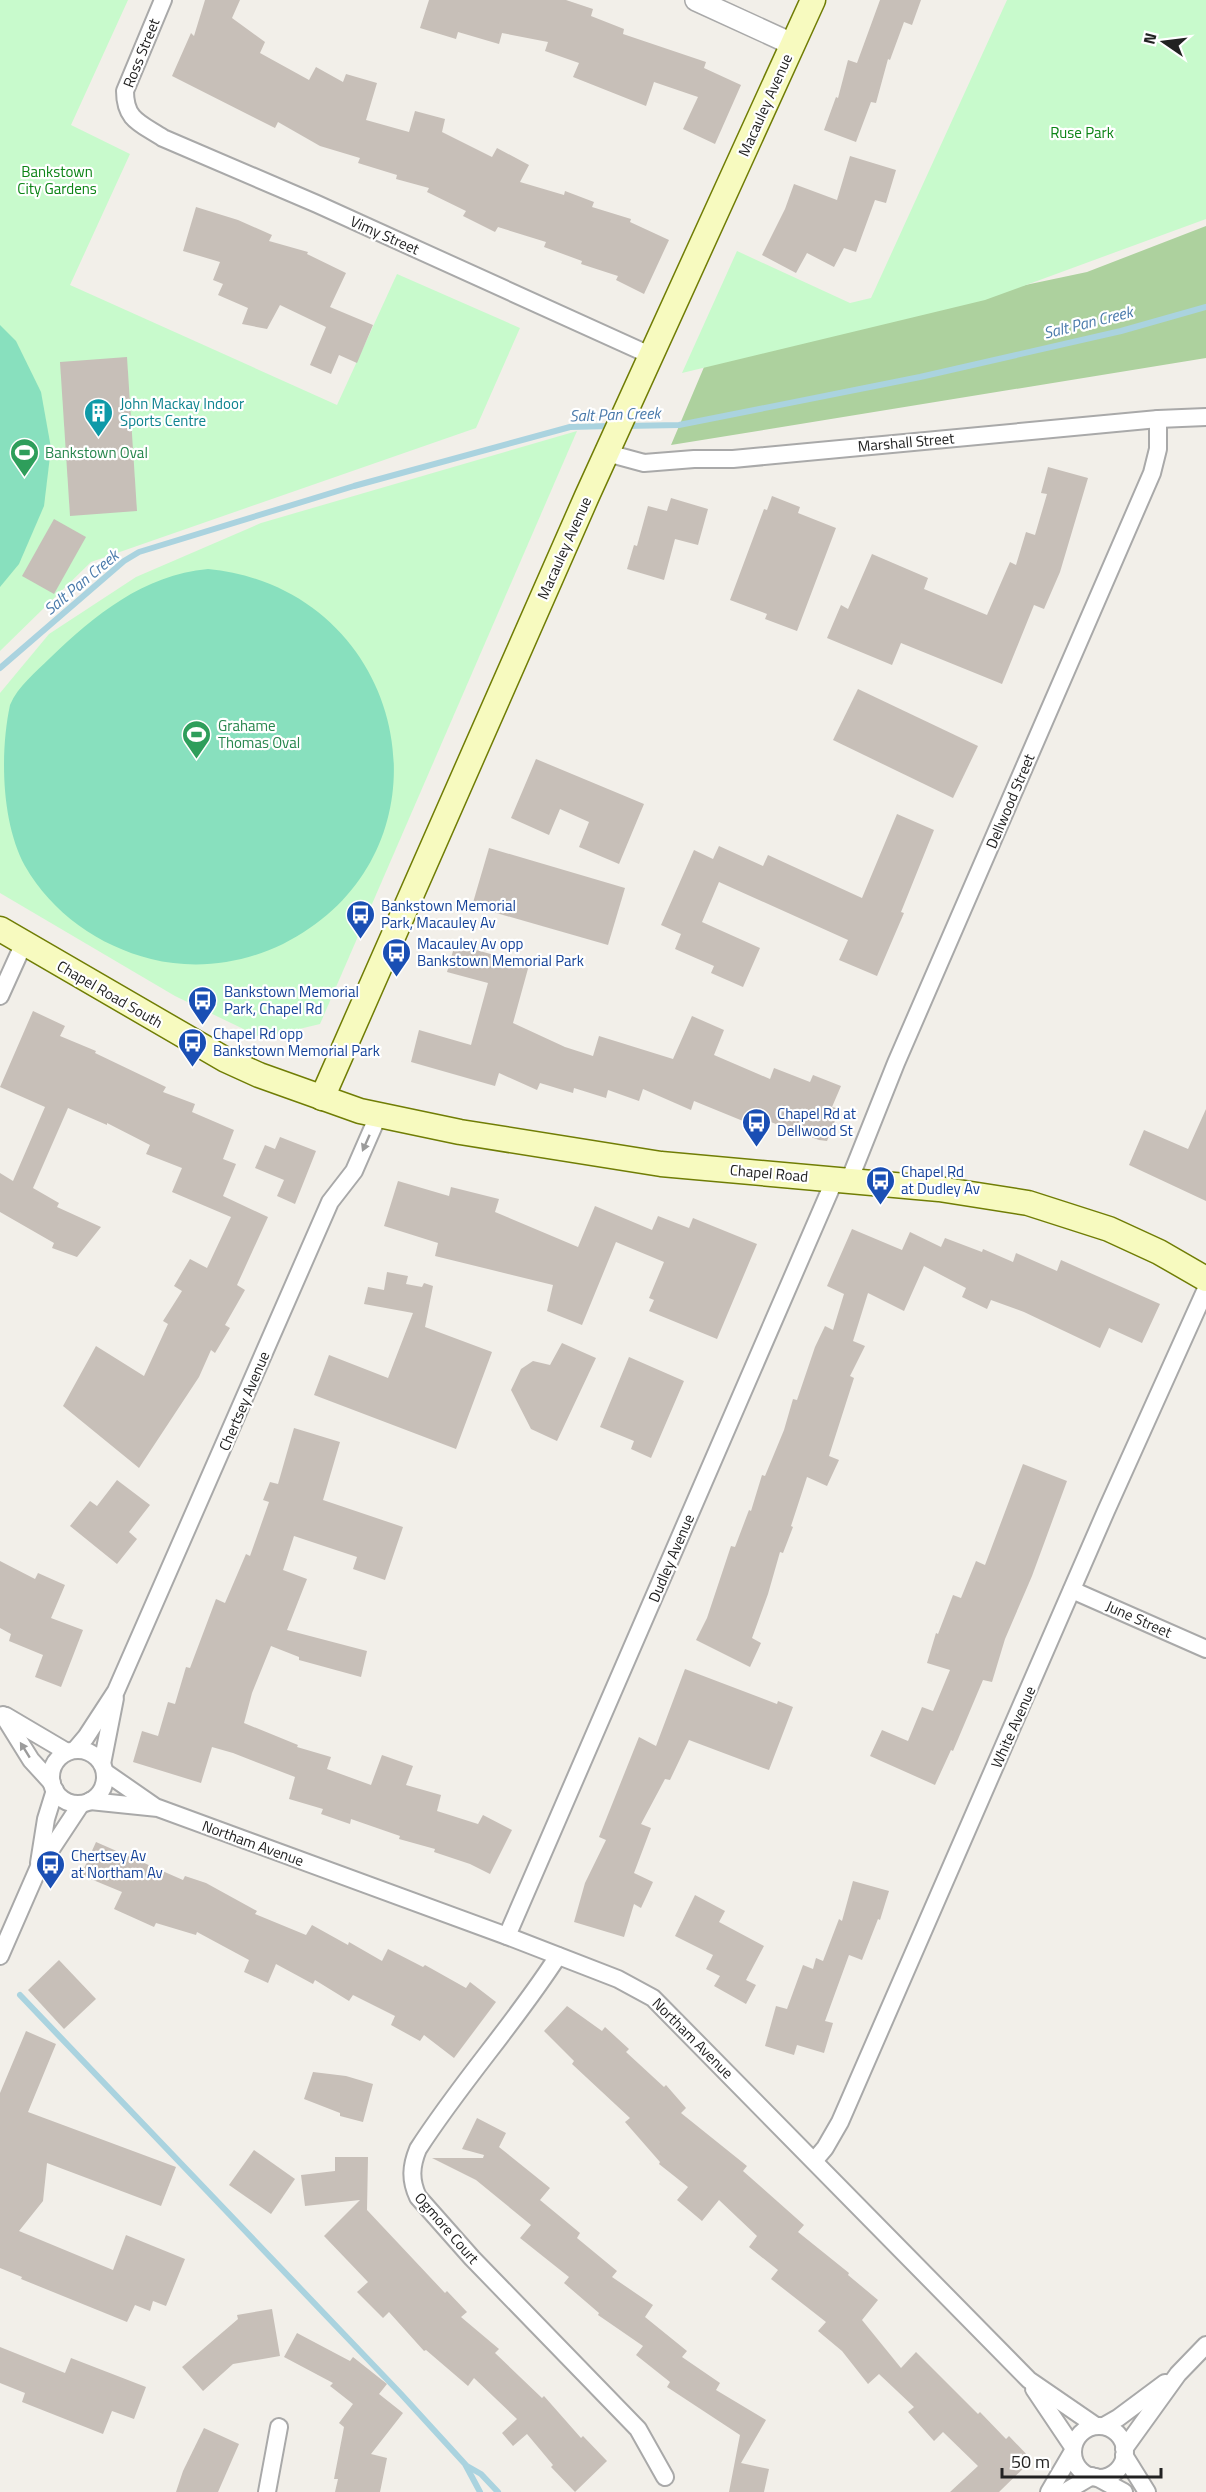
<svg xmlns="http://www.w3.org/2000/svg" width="1206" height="2492" font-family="'Titillium Web',sans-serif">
	<rect width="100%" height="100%" fill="#f2efe9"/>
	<path fill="#add19e" d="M1206,226V358L671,445L707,360L832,326L1087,272Z"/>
	<g fill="#c8facc">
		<path d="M0,0H128L71,125L130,154L70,285L337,405L397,274L520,328L476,428L91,562L0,651Z"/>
		<path d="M1007,0H1206V219L985,300L682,373L737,251L850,303L871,298Z"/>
		<path d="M577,431L320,1024L262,1038L175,996L0,893V693L49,634L136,577L261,523Z"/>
	</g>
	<g fill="#88e0be">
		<path d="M0,325L16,341L41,392L51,448L44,506L19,564L0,587Z"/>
		<path d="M208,569C411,589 465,853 283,944C242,964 195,970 151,959C99,946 52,913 25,866C1,822 0,752 10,705C18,686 36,672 50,658C95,615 143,575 208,569Z"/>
	</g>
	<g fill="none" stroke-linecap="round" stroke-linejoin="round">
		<g stroke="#aad3df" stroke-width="6">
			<path d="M624,426L679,425L920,377L1121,331L1206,307"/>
			<path d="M0,668L124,561L139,552L354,486L570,427L611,426"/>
			<path d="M20,1995L401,2394L465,2464L480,2492"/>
			<path d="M467,2466L481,2474L498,2492"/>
		</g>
	</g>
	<g fill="#c7bfb8">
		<path d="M205,0H240L232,18L265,42L260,53L309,80L316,67L343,82L346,74L377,83L366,120L409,132L415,111L445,119L442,132L492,157L497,148L529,165L520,182L564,195L565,191L594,202L592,207L631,219L630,222L669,240L644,294L616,280L618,276L581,264L582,261L544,247L546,242L498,227L495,232L463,216L466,211L427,192L429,188L396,179L397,175L358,163L360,158L320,146L278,122L275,128L172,76L191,33L194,36Z"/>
		<path d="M429,0H566L593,9L591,16L624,29L623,34L706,62L704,68L741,85L715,144L683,129L698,97L654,82L646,106L573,77L579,63L545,51L548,42L502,33L499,44L458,32L456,39L420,28Z"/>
		<path d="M880,0H921L912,25L904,22L890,60L888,59L876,103L871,102L856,142L824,130L836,97L838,98L848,60L857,63Z"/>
		<path d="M850,156L896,170L886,203L875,200L856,252L844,248L834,267L807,253L796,273L762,255L785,209L794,184L837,200Z"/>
		<path d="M196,207L238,220L272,235L269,241L308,252L307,254L346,273L330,307L373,325L357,363L339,355L331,374L310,365L326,327L280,305L267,329L242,324L248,308L218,295L223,284L213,280L220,262L183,251Z"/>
		<path d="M127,357L137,511L70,516L60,362Z"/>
		<path d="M1048,467L1088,478L1060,572L1044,609L1034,605L1002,684L901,643L892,665L827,638L841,605L848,609L872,554L928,578L924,589L987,615L1010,562L1016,565L1026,532L1035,535L1047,494L1041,493Z"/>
		<path d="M772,496L800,507L798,513L836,528L797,631L765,619L767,614L730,600L764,509L767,510Z"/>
		<path d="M671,498L708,509L698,545L675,539L664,580L627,569L634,545L637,546L648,506L667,511Z"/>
		<path d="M54,519L86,537L54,594L22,576Z"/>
		<path d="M858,689L978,746L953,798L833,740Z"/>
		<path d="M536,759L644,804L619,864L579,847L589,822L560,809L549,835L511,818Z"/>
		<path d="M897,814L934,830L901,912L904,913L877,976L839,960L848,940L719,882L702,922L760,948L743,987L711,973L714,966L675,949L681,934L661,925L694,850L713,859L719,846L763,866L768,855L862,898Z"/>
		<path d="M489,848L625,888L608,945L472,906Z"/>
		<path d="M455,944L529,965L513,1023L565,1047L593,1056L599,1036L673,1059L692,1016L724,1030L714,1055L770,1079L774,1068L810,1082L813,1075L841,1086L832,1107L840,1109L827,1141L819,1140L747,1113L743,1121L694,1101L691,1110L643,1089L639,1101L608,1090L606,1098L574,1088L573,1093L540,1083L537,1090L499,1073L495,1086L411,1062L419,1030L471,1045L488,983L447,972Z"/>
		<path d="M33,1011L65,1026L60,1036L96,1051L95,1053L166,1087L163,1092L195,1104L192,1112L234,1130L223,1159L236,1164L223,1196L268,1217L237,1285L245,1290L225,1325L230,1328L215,1353L211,1350L199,1377L139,1468L63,1406L96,1346L144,1376L168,1324L163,1321L182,1291L174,1286L190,1259L207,1268L231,1217L172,1192L182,1168L146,1154L150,1145L107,1123V1125L68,1108L33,1188L59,1203L57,1207L101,1227L77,1257L52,1248L54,1243L0,1212V1173L13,1181L45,1107L0,1087Z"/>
		<path d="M1206,1109V1201L1129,1165L1144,1130L1188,1149Z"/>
		<path d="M280,1137L316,1151L295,1204L277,1196L284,1180L255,1168L265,1145L275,1149Z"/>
		<path d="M398,1181L449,1196L451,1187L499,1199L495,1212L578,1247L595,1206L652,1230L658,1216L689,1228L693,1218L757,1244L717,1339L649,1311L654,1300L649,1298L664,1262L616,1242L582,1325L547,1311L553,1285L435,1256L438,1243L384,1226Z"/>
		<path d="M852,1229L902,1250L910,1232L941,1247L945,1238L982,1252L983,1249L1013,1262L1016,1253L1057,1271L1061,1260L1160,1304L1142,1343L1109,1328L1100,1348L1024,1312L991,1300L987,1309L962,1297L966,1288L924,1266L904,1311L868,1293L853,1341L865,1346L850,1376L854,1378L829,1456L839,1460L827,1486L807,1477L791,1526L793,1527L783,1553L780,1552L768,1594L752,1638L761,1643L750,1667L696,1640L707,1618L731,1546L735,1547L749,1510L751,1511L762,1475L765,1476L784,1430L793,1399L797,1400L815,1347L825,1326L833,1330L844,1294L827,1286Z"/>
		<path d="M387,1272L408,1276L406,1284L422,1287L424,1283L433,1286L425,1327L492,1352L456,1449L314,1395L329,1355L388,1378L413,1313L364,1304L368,1287L384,1290Z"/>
		<path d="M562,1343L596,1358L557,1441L531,1429L511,1390L521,1369L533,1361L550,1365Z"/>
		<path d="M629,1357L684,1381L651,1458L631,1449L634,1441L600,1427Z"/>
		<path d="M294,1428L340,1442L323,1500L403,1527L385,1580L353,1569L357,1557L294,1536L283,1570L307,1579L287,1630L367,1651L361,1677L299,1660V1657L271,1646L252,1693L244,1723L298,1745L297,1747L331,1757L327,1769L371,1785L382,1755L413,1766L406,1785L441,1795L437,1811L478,1824L483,1815L512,1830L490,1874L470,1864L434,1852L435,1849L399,1839L400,1836L351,1819L350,1824L321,1814L323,1809L289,1799L295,1777L233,1753L212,1747L201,1783L133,1762L142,1731L158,1736L168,1702L175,1704L186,1667L190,1668L216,1599L225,1603L246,1554L250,1556L269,1502L263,1500L270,1482L278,1484Z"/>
		<path d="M1023,1464L1067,1481L1032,1576L1005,1639L992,1682L983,1680L953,1751L951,1750L935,1785L870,1756L882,1730L908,1741L922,1707L933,1711L950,1670L927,1663L936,1633L938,1634L953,1595L961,1598L976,1561L985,1565Z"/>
		<path d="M117,1480L150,1505L129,1532L137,1539L117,1564L70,1526L90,1501L97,1506Z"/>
		<path d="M0,1561L35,1579L38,1573L65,1585L51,1618L83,1630L61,1687L35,1677L43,1655L9,1641L11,1634L0,1628Z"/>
		<path d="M685,1669L777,1704L778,1701L793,1707L769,1770L689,1740L670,1780L665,1779L641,1824L651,1828L634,1873L653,1882L641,1908L634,1904L624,1937L574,1922L585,1883L606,1840L599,1837L639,1737L656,1746Z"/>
		<path d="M96,1842L183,1880L185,1876L206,1883L257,1911L255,1914L306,1935L312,1925L348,1945L349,1942L382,1961L388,1949L423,1967L425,1965L466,1988L470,1982L496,2002L454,2058L424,2035L420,2041L391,2025L395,2016L353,1995L349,2001L315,1980L313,1984L276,1964L268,1983L244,1972L249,1960L197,1932L196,1935L156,1923L154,1927L114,1909L122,1892L81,1875Z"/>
		<path d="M853,1881L889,1891L880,1920L878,1919L862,1960L849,1955L825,2021L833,2023L824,2053L797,2045L794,2055L765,2046L776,2006L787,2009L803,1965L813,1969L816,1958L823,1961L839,1919L842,1921Z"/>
		<path d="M695,1895L725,1911L719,1922L764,1946L746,1980L756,1985L746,2004L714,1986L720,1976L706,1969L713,1955L675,1936Z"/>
		<path d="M59,1960L96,1999L64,2029L28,1990Z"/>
		<path d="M567,2006L602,2031L605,2027L629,2049L626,2052L664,2087L666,2085L686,2108L681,2113L747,2166L743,2171L804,2225L798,2232L849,2273L848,2275L878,2300L862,2320L901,2368L916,2352L978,2414L980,2412L1006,2439L1009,2436L1032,2460L999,2492H950L978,2466L943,2432L934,2441L908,2412L914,2407L879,2374L868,2384L842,2351L818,2331L826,2322L771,2279L778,2270L749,2247L757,2236L719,2200L702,2221L677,2200L688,2187L659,2164L660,2162L625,2122L630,2118L572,2064L574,2061L544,2031Z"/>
		<path d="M26,2031L56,2044L28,2112L176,2167L161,2206L47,2163L43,2201L19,2231L113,2270L126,2235L185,2259L166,2306L153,2301L150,2311L135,2305L127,2322L21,2279L22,2277L0,2268V2093Z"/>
		<path d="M313,2072L346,2076L373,2084L363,2122L340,2116V2113L304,2099Z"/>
		<path d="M477,2118L506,2133L499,2147L550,2188L540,2200L580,2233L577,2238L617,2271L612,2277L653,2305L645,2317L687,2351L682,2357L720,2383L716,2390L766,2420L741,2463L769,2469L764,2492H729L740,2435L667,2387L670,2382L636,2355L643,2346L598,2315L599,2313L564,2283L569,2277L520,2238L531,2225L476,2180L432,2158H483L484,2155L462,2149Z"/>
		<path d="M254,2150L295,2179L271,2214L229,2185Z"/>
		<path d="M335,2157H368L367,2210L445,2293L447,2291L467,2312L461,2317L499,2349L495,2353L542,2398L544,2396L581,2438L583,2436L607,2461L575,2492L551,2467L553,2465L527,2434L513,2446L502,2433L517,2419L474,2378L468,2386L426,2350L424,2351L389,2312L383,2318L357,2292L368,2282L324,2236L360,2200L305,2206L301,2175L335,2171Z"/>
		<path d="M272,2309L280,2356L233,2364L203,2391L182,2367L238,2319L237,2315Z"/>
		<path d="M297,2333L350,2361L353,2357L387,2384L379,2394L403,2413L371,2454L387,2458L380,2492H335L338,2479H334L344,2427L339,2423L353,2404L330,2386L333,2383L284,2357Z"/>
		<path d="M0,2347L65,2373L71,2358L146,2387L134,2419L112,2411L103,2434L22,2402L25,2393L0,2383Z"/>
		<path d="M204,2428L239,2444L218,2492H176L183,2471Z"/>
	</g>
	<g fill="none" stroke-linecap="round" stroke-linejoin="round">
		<defs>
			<g id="minor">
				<path d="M163,0L125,91C125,120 140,123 163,138L317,204L652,356"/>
				<path d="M607,453L644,463L694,459H733L1158,419L1206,417"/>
				<path d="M0,996L24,943"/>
				<path d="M849,1181L896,1063L1152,473L1158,449V419"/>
				<path d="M1072,1590L1206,1649"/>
				<path d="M3,1715L31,1760L52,1783"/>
				<path d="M6,1716L67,1752"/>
				<path d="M75,1750L86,1737L116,1691L330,1202L354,1171L378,1116"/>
				<circle cx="78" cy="1777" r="27"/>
				<path d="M102,1764L115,1698"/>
				<path d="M105,1772L154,1806"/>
				<path d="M90,1801L158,1808L507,1936L618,1979L653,1998L1029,2380L1096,2426"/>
				<path d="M39,1863L46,1819L55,1790"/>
				<path d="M507,1936L835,1179"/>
				<path d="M0,1956L38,1869L81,1804"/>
				<path d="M558,1956C515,2023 461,2082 418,2149C411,2166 410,2180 418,2197L472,2258L638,2429L665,2477"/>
				<path d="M814,2161L825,2148L840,2122L1106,1511L1206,1289"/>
				<path d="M1034,2389L1073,2447"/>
				<path d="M1104,2426L1118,2418L1165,2383"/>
				<circle cx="1099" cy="2452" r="26"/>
				<path d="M1124,2449L1178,2374L1206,2345"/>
				<path d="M1124,2455L1147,2492"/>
				<path d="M1096,2477L1124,2492"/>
				<path d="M267,2492L279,2427"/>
				<path d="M1049,2492L1073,2451"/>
				<path d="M1065,2492L1092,2476"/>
			</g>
			<path id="tertiary" d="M696,0L792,44"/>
			<g id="secondary">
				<path d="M0,929L226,1060L259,1075L360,1111L460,1132L661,1164L939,1189L1028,1203L1109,1229L1159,1252L1206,1279"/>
				<path d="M322,1098L587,496L813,0"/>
			</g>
		</defs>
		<use href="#minor" stroke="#a9a9a9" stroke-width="20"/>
		<use href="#tertiary" stroke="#a9a9a9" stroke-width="24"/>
		<use href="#secondary" stroke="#707d05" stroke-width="27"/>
		<use href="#minor" stroke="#fff" stroke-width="16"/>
		<use href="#tertiary" stroke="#fff" stroke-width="21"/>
		<use href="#secondary" stroke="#f7fabf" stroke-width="24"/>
	</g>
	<defs><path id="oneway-solid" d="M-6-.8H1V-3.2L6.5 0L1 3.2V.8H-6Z" transform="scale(1.5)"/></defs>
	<g fill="#9c9c9c">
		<use href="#oneway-solid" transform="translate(366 1143) rotate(114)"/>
		<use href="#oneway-solid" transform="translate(25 1750) rotate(-122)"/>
	</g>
	<defs>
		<symbol id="building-pin" viewBox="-11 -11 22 30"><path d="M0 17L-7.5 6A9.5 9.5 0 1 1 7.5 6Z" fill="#0f9aa8" stroke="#fff"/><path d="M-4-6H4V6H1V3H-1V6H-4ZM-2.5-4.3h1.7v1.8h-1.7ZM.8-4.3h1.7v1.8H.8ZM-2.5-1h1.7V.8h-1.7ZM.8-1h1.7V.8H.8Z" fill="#fff"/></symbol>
		<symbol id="stadium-pin" viewBox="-11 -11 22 30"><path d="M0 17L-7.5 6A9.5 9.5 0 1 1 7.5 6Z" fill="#2e9e5b" stroke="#fff"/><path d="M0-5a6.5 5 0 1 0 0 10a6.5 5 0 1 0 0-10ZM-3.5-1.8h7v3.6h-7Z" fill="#fff"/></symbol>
		<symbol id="bus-pin" viewBox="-11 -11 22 30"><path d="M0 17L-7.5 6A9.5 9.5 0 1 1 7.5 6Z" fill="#1a4fb4" stroke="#fff"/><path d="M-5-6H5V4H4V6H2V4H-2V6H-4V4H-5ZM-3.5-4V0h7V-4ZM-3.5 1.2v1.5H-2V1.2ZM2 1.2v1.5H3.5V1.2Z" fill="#fff"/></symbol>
	</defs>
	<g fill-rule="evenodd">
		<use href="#building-pin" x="82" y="396" width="33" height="45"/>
		<use href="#stadium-pin" x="8" y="436" width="33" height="45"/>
		<use href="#stadium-pin" x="180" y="718" width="33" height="45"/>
		<use href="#bus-pin" x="344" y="898" width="33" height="45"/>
		<use href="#bus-pin" x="380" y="936" width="33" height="45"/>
		<use href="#bus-pin" x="186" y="984" width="33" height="45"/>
		<use href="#bus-pin" x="176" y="1026" width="33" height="45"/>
		<use href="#bus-pin" x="740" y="1106" width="33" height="45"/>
		<use href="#bus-pin" x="864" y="1164" width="33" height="45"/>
		<use href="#bus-pin" x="34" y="1848" width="33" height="45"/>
	</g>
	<g text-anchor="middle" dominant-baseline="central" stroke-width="4.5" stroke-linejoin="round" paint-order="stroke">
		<g font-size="15" fill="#222" stroke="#fff">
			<text transform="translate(141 53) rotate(-68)">Ross Street</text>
			<text transform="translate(765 105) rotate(-66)">Macauley Avenue</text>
			<text transform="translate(385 235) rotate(24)">Vimy Street</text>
			<text transform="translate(906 442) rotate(-5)">Marshall Street</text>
			<text transform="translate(564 548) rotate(-66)">Macauley Avenue</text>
			<text transform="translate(1010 801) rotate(-67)">Dellwood Street</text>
			<text transform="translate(110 994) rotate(30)">Chapel Road South</text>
			<text transform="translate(769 1173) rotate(5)">Chapel Road</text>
			<text transform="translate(244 1401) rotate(-67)">Chertsey Avenue</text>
			<text transform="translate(671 1558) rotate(-67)">Dudley Avenue</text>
			<text transform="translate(1139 1619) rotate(24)">June Street</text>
			<text transform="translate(1013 1727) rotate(-66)">White Avenue</text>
			<text transform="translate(253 1843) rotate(20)">Northam Avenue</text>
			<text transform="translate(693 2038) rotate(45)">Northam Avenue</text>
			<text transform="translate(447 2228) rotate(49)">Ogmore Court</text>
		</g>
		<g font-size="15" fill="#0c8416" stroke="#fff">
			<text x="1082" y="132">Ruse Park</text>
			<text x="57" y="171">Bankstown<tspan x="57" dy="17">City Gardens</tspan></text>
		</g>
		<g font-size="15" fill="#0d838f" stroke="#fff" text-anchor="start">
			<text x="120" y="403">John Mackay Indoor<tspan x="120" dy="17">Sports Centre</tspan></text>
		</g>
		<g font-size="15" fill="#27864d" stroke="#fff" text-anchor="start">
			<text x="45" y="452">Bankstown Oval</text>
			<text x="218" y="725">Grahame<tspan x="218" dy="17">Thomas Oval</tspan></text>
		</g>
		<g font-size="15" fill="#164399" stroke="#fff" text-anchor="start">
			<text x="381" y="905">Bankstown Memorial<tspan x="381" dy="17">Park, Macauley Av</tspan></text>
			<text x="417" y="943">Macauley Av opp<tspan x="417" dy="17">Bankstown Memorial Park</tspan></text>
			<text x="224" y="991">Bankstown Memorial<tspan x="224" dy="17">Park, Chapel Rd</tspan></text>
			<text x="213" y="1033">Chapel Rd opp<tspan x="213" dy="17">Bankstown Memorial Park</tspan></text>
			<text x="777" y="1113">Chapel Rd at<tspan x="777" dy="17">Dellwood St</tspan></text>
			<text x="901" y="1171">Chapel Rd<tspan x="901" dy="17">at Dudley Av</tspan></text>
			<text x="71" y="1855">Chertsey Av<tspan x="71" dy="17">at Northam Av</tspan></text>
		</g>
		<g font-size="16" font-style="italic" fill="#4a7aab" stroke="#fff">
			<text transform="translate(1088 322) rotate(-14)">Salt Pan Creek</text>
			<text transform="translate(615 414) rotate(-2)">Salt Pan Creek</text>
			<text transform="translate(81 582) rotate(-40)">Salt Pan Creek</text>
		</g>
	</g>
	<g transform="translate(1164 42) rotate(284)" stroke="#ffffff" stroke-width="4.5" paint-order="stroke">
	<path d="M0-4.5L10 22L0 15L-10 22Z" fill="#222222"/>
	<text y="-9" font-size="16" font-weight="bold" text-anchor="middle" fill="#222222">N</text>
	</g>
	<path d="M1002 2468v9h159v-9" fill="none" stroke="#222222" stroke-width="3"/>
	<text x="1011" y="2468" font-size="18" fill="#222222" stroke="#ffffff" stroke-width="4.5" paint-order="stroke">50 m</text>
</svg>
